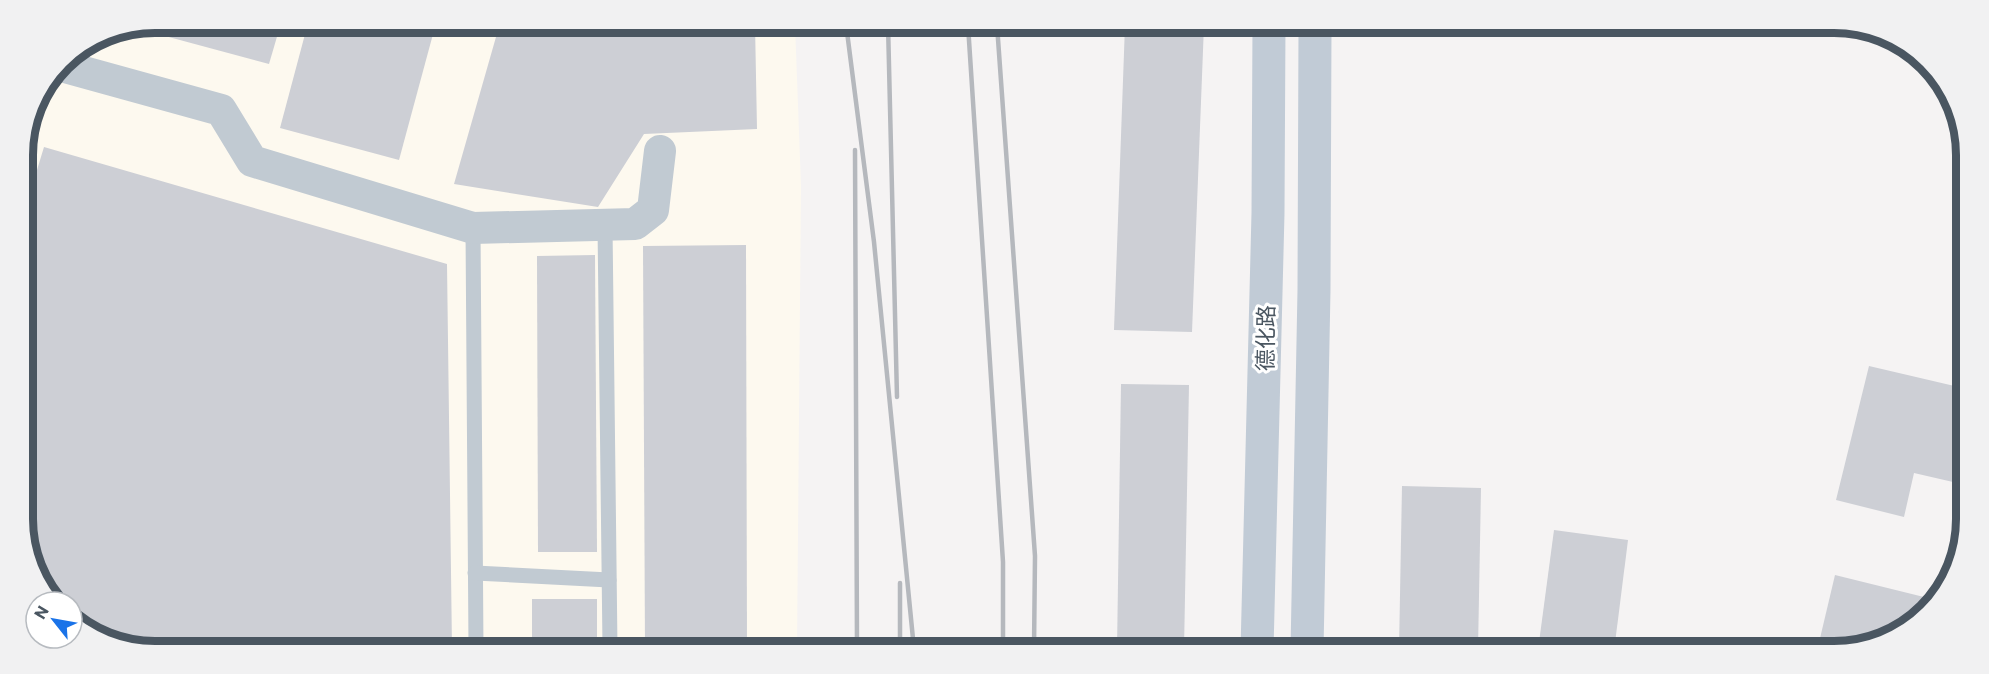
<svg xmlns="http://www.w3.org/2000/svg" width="1989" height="674" font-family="Commissioner,'Noto Sans SC',sans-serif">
	<rect width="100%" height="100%" fill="#f5f3f3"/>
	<path fill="#fdf9ef" d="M155,23L795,24L801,186L797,649L120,647L72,617V602H53L25,545L23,146L36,96L61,61L104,32Z"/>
	<g fill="#cdcfd5">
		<path d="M169,23H281L269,64L165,36Z"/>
		<path d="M308,23H436L399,160L280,128Z"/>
		<path d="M500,23L755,24L757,129L644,134L598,207L454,184Z"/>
		<path d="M1125,25H1204L1192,332L1114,330Z"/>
		<path d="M44,147L447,264L452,648L120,647L72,617V602H53L25,545L23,216Z"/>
		<path d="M746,245L747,648H645L643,246Z"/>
		<path d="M595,255L597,552H538L537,256Z"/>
		<path d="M1869,366L1963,388L1962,446L1953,482L1914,473L1904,517L1836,500Z"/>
		<path d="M1121,384L1189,385L1184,650L1117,649Z"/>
		<path d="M1402,486L1481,488L1478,650H1399Z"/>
		<path d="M1554,530L1628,540L1614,651L1538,650Z"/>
		<path d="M1835,575L1932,599L1915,624L1843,651H1817Z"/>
		<rect x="532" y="599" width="65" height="49"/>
	</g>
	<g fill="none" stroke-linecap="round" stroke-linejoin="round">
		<g stroke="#c1cad2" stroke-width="15">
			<path d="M605,225L610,648"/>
			<path d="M473,228L476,648"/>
			<path d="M475,573L609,580"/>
		</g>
		<path stroke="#c1cad2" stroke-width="32" d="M58,65L221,110L252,161L473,228L635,224L653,210L660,151"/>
		<g stroke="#c1cbd6" stroke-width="33">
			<path d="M1257,650L1268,213L1269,25"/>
			<path d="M1307,650L1314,290L1315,26"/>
		</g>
		<g stroke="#b5b8bd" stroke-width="4.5">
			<path d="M846,24L874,242L914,649"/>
			<path d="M888,24L897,397"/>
			<path d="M968,25L1003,562V649"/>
			<path d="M997,25L1035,556L1034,649"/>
			<path d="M855,150L857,649"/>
			<path d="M900,649V583"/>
		</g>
	</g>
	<g text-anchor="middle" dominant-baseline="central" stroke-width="6" stroke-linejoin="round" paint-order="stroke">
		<g font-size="22" fill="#4a5661" stroke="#fff">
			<text transform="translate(1265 338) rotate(-89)">德化路</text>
		</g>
	</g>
	<path d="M0 0H1989V674H0ZM155 33H1834A122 122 0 0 1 1956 155V519A122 122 0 0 1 1834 641H155A122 122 0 0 1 33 519V155A122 122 0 0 1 155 33Z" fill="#f1f1f2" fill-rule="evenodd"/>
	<path fill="none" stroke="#4a5661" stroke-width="8" d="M155 33H1834A122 122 0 0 1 1956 155V519A122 122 0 0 1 1834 641H155A122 122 0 0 1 33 519V155A122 122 0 0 1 155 33Z"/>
	<g transform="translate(54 620) rotate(301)"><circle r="28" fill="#ffffff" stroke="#b7bbc0" stroke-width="1.5"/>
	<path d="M0-4.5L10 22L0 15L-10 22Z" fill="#1a73e8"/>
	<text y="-9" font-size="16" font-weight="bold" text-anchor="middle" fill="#4a5661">N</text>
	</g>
</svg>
